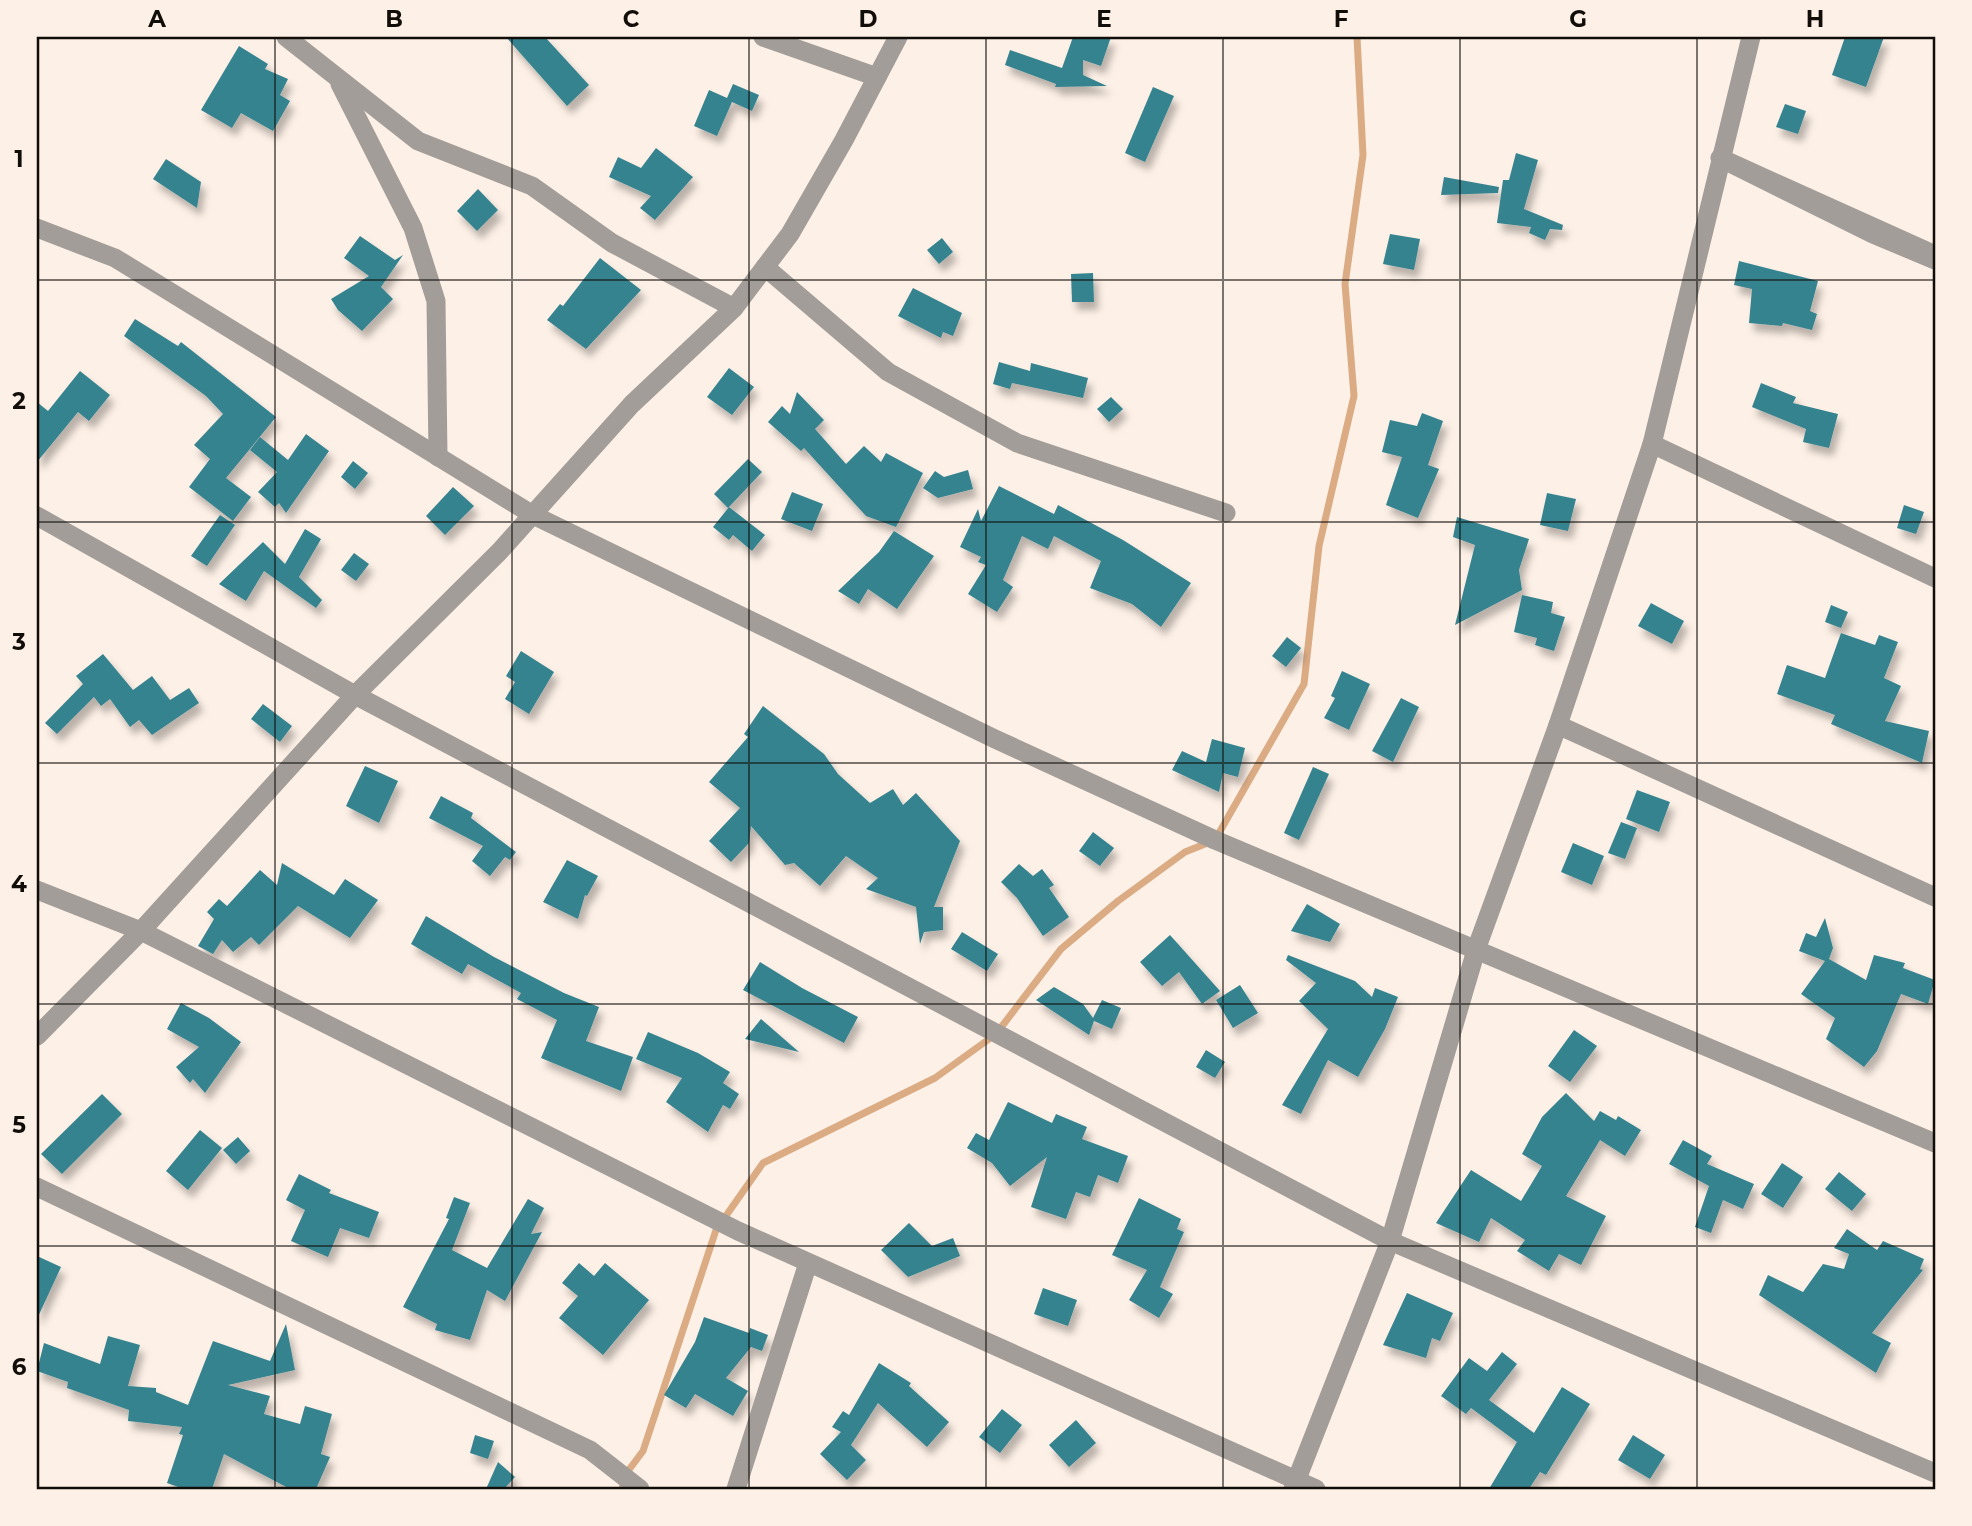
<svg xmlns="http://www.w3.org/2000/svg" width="1972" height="1526" font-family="Montserrat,sans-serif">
	<defs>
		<filter id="shadow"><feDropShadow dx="4.5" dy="8" stdDeviation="3.5" flood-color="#0004"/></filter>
	</defs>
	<rect width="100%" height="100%" fill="#fdf0e6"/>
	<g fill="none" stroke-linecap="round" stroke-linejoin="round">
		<path stroke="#dbab84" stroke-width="7" d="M622,1489L625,1475L643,1451L716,1230L763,1163L935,1078L996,1034L1061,949L1118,901L1185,852L1215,840L1304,684L1319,546L1354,396L1345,284L1363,155L1357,37"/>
	</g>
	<g fill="#36838f" filter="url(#shadow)">
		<path d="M506,37H545L589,85L567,106Z"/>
		<path d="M1073,37H1111L1101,66L1083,60V75L1107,86L1055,87L1056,84L1005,65L1010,50L1062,68Z"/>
		<path d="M1845,37H1884L1866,87L1832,75Z"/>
		<path d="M239,46L268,64L265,69L288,79L280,95L290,101L273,131L241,113L232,128L201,110Z"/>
		<path d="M733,84L759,95L752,111L732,102L717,136L694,126L709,90L727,98Z"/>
		<path d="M1153,87L1174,96L1145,162L1125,153Z"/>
		<path d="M1785,104L1806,111L1798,134L1776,127Z"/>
		<path d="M656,148L693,177L655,220L640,208L651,196L609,177L618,157L641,168Z"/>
		<path d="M1516,153L1538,160L1524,209L1563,225L1562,230L1550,229L1545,240L1529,233L1531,227L1497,223L1503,180H1509Z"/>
		<path d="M166,159L201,182L197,208L153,179Z"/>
		<path d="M1444,177L1499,187L1498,193L1441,195Z"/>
		<path d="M478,189L498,210L477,231L457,211Z"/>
		<path d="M1390,234L1420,239L1414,270L1383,264Z"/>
		<path d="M360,236L395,260L403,255L381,287L393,299L362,331L338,310L331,299L369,276L344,258Z"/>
		<path d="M942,238L953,252L939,264L927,250Z"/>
		<path d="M600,258L641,290L586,349L547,320L560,304L563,306Z"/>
		<path d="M1739,261L1818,281L1810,311L1817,314L1812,330L1783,323L1782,326L1749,323L1752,289L1734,285Z"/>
		<path d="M1093,273L1094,302H1072L1071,274Z"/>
		<path d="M913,288L962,313L953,336L943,332L941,338L898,316Z"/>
		<path d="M135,319L178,346L181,342L276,417L226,478L251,497L233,521L189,487L210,459L194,445L223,414L206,396L124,336Z"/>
		<path d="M999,362L1030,371L1031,363L1088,378L1083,398L1012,383L1010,389L993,384Z"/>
		<path d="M729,368L754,387L732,415L707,397Z"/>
		<path d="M80,371L110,395L89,421L78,412L37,462V402L48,411Z"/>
		<path d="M1761,383L1796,397L1793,403L1838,414L1829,448L1803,442L1806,429L1752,407Z"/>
		<path d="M797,392L824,420L815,429L846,464L864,446L881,462L886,453L923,473L896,527L866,516L804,448L801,451L768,422L782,406L790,414Z"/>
		<path d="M1111,397L1123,409L1109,422L1097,409Z"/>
		<path d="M1422,413L1443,421L1428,465L1439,469L1418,518L1386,505L1402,457L1382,452L1390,420L1417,426Z"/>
		<path d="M306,434L329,451L286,513L279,503L275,507L258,492L277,472L250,450L260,437L288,460Z"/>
		<path d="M748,459L762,472L728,508L714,494Z"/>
		<path d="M353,461L368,473L355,489L341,477Z"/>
		<path d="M968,470L973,489L938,498L923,488L935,471L944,477Z"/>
		<path d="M999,486L1054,514L1058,505L1123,540L1191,583L1161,627L1132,604L1090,588L1101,561L1054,536L1048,549L1022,536L1003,580L1013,587L997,612L968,594L986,565L978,562L981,557L960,547L978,509L981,521Z"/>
		<path d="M453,487L474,506L445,535L426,516Z"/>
		<path d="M792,492L823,504L812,531L781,519Z"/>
		<path d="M1547,493L1576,499L1568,531L1540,525Z"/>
		<path d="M1904,505L1924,512L1916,534L1897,528Z"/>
		<path d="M729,507L765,535L752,551L733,535L729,540L713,527Z"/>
		<path d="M220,515L235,525L207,566L191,556Z"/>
		<path d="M1457,517L1529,539L1519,570L1522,590L1455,625L1475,545L1453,537Z"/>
		<path d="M305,529L321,539L299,577L322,600L316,608L264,571L246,601L219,584L263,542L285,564Z"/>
		<path d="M894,531L934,556L897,609L868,589L859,604L838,591L879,552Z"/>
		<path d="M354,553L369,564L356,581L341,570Z"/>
		<path d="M1522,595L1553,602L1551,613L1565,617L1554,651L1535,645L1537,638L1514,632Z"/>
		<path d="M1651,603L1684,621L1672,644L1638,626Z"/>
		<path d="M1831,605L1848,612L1841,628L1825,622Z"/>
		<path d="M1841,633L1875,645L1879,635L1898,642L1884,678L1901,686L1885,721L1929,731L1922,763L1831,724L1835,715L1777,694L1787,665L1825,678Z"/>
		<path d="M1287,637L1301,648L1286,667L1272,656Z"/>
		<path d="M521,651L554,672L529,714L505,699L515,682L506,676Z"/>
		<path d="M103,654L133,690L152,676L170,700L189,688L199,703L152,735L139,720L130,727L110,699L101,706L94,697L57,734L45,723L83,684L76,676Z"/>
		<path d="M1342,671L1370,684L1349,730L1324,718L1335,698L1331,696Z"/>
		<path d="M1401,698L1419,707L1393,762L1372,751Z"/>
		<path d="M263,704L292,726L280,742L251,719Z"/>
		<path d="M763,706L824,754L838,774L870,803L893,789L903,805L916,793L960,841L934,907H943V930L924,932L920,944L916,907L866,889L878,878L846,856L820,886L794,863L785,865L751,826L749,843L731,862L709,841L740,808L709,782L748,737L744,734Z"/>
		<path d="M1212,739L1245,748L1238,777L1223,773L1219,792L1172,770L1182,751L1206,762Z"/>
		<path d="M365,766L398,781L379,823L346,806Z"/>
		<path d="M1313,767L1329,774L1299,840L1284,833Z"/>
		<path d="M1637,790L1670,802L1659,832L1626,819Z"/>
		<path d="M441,796L473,813L471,818L516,852L510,860L505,857L490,876L472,861L483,846L429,818Z"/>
		<path d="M1621,822L1637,828L1625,859L1608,853Z"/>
		<path d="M1093,832L1114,848L1100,866L1079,851Z"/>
		<path d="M1573,843L1604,856L1592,885L1561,872Z"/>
		<path d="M567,860L598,876L587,896L585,895L578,919L543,902Z"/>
		<path d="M282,863L334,895L345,879L378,900L350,938L298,906L259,945L251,937L233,952L222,940L213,954L198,946L214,919L207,912L219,899L227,906L260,870L277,885Z"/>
		<path d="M1019,864L1033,876L1042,869L1054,885L1049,888L1069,917L1043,936L1017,898L1001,882Z"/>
		<path d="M1307,904L1340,924L1330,942L1291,931Z"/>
		<path d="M426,916L494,957L564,993L599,1007L586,1041L633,1057L621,1091L541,1058L557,1020L517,999L521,993L468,964L462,974L411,944Z"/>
		<path d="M1825,918L1833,948L1829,959L1866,980L1874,955L1905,963L1903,968L1935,980L1928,1004L1901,994L1877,1051L1864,1067L1826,1039L1835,1018L1801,994L1825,961L1799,951L1806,933L1816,937Z"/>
		<path d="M962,932L998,954L987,971L951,949Z"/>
		<path d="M1170,935L1220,991L1202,1004L1179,972L1162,986L1140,962Z"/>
		<path d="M1288,955L1355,981L1372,997L1375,988L1398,997L1385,1029L1358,1077L1328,1060L1301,1114L1282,1105L1328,1029L1299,1001L1316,983L1286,960Z"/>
		<path d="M760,962L802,988L858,1017L844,1043L743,990Z"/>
		<path d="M1240,985L1258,1013L1233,1028L1216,1000Z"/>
		<path d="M1054,987L1083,1004L1093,1018L1102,1000L1121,1008L1112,1029L1094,1021L1089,1035L1036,1000Z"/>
		<path d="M181,1003L209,1018L241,1042L205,1093L193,1079L190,1083L176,1067L199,1047L167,1029Z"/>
		<path d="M761,1019L799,1052L745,1039Z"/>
		<path d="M1574,1030L1597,1046L1570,1082L1548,1066Z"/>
		<path d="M648,1032L698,1053L730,1072L723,1083L739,1094L730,1109L723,1105L708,1132L666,1102L682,1078L636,1059Z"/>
		<path d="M1206,1050L1225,1062L1215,1078L1196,1067Z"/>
		<path d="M1566,1093L1594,1121L1600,1111L1616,1120L1618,1116L1641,1130L1625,1156L1600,1140L1566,1196L1606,1216L1581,1265L1559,1254L1549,1271L1517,1251L1525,1240L1491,1218L1479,1242L1436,1223L1471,1170L1521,1201L1542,1166L1522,1154L1542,1117Z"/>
		<path d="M102,1094L122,1114L62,1174L41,1154Z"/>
		<path d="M1008,1102L1052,1123L1056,1114L1087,1127L1082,1139L1128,1156L1118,1183L1098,1175L1090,1197L1076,1192L1066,1219L1031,1207L1047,1157L1010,1186L992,1163L967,1148L976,1133L989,1140Z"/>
		<path d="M200,1130L222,1148L188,1190L166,1171Z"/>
		<path d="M238,1137L250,1151L236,1164L223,1150Z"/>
		<path d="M1683,1140L1712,1156L1707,1164L1754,1184L1743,1209L1723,1200L1711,1233L1695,1227L1709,1186L1669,1164Z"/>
		<path d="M1782,1163L1803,1177L1783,1208L1761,1194Z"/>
		<path d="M1839,1172L1866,1194L1852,1211L1825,1189Z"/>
		<path d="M299,1174L331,1190L329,1193L379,1212L369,1238L340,1228L328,1257L291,1241L305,1210L286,1200Z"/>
		<path d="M454,1197L470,1203L452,1250L487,1268L528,1199L544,1208L531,1234L542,1232L505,1301L487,1290L470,1340L435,1330L437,1324L403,1307L449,1219L446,1218Z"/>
		<path d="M1139,1198L1181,1219L1177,1229L1184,1232L1160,1287L1173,1294L1159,1318L1129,1300L1147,1270L1112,1255Z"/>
		<path d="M909,1223L932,1246L953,1238L960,1256L908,1277L881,1250Z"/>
		<path d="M1847,1229L1877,1250L1883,1241L1924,1259L1920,1269L1923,1270L1872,1333L1891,1343L1876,1373L1759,1295L1768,1275L1803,1292L1823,1264L1844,1269L1849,1254L1834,1248Z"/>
		<path d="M37,1256L61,1267L37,1319Z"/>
		<path d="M579,1263L594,1276L605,1263L649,1300L603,1355L559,1318L578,1296L562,1283Z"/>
		<path d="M1043,1288L1077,1300L1068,1326L1034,1314Z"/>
		<path d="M1407,1293L1453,1313L1440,1341L1432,1338L1426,1358L1383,1345Z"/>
		<path d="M704,1317L749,1333L750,1328L768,1335L762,1351L751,1347L726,1378L748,1391L733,1416L695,1394L686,1408L664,1395L695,1342Z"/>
		<path d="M286,1324L295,1370L228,1385L270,1396L264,1414L300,1424L305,1406L332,1414L321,1454L330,1457L316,1489H290L224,1454L212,1489H184L167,1483L183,1435L179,1434L182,1427L128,1421L129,1410L67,1388L68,1382L37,1371L44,1343L100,1364L108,1336L140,1345L128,1386L156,1388V1392L188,1405L213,1341L270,1361Z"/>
		<path d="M1502,1352L1517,1364L1489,1400L1534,1433L1562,1387L1590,1404L1546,1475L1540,1472L1529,1489H1489L1517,1442L1471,1408L1466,1414L1441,1396L1469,1358L1487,1371Z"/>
		<path d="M879,1363L911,1383L909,1386L949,1422L927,1447L878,1403L851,1445L866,1460L847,1480L820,1454L841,1432L832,1427L843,1411L849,1415Z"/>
		<path d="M1002,1409L1022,1425L1000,1453L979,1437Z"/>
		<path d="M1076,1420L1096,1443L1069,1467L1049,1445Z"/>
		<path d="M475,1435L494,1441L488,1459L470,1453Z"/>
		<path d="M1633,1435L1665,1455L1650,1479L1618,1460Z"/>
		<path d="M498,1462L515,1477L504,1489H486Z"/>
	</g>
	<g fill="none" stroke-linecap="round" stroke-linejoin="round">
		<g stroke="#a39d99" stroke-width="19">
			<path d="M286,37L418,141L532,186L612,243L734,308"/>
			<path d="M763,37L877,77"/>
			<path d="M340,84L413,228L436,301L438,457"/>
			<path d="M37,228L115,258L533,515L995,739L1215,840L1935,1143"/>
			<path d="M1935,255L1720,158L1873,234L1935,260"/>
			<path d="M765,267L888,372L1017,443L1226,513"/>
			<path d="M1652,444L1935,578"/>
			<path d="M37,516L355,695L1390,1241L1935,1473"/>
			<path d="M1558,725L1935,897"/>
			<path d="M37,890L141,931L738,1231L1316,1489"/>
			<path d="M37,1036L141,931L355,695L499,552L632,404L734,308L790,234L844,140L898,37"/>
			<path d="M37,1187L590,1450L640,1489"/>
			<path d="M736,1489L808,1263"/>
			<path d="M1293,1489L1390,1241L1477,947L1558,725L1652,444L1751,37"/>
		</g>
	</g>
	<path fill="none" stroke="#110d09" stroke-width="2" stroke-opacity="0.55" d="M275,37V1489M512,37V1489M749,37V1489M986,37V1489M1223,37V1489M1460,37V1489M1697,37V1489M37,280H1935M37,522H1935M37,763H1935M37,1004H1935M37,1246H1935"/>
	<rect width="1972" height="1526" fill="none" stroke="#fdf0e6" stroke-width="77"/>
	<rect x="38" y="38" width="1896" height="1450" fill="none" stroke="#110d09" stroke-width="2.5"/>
	<g font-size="23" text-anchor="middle" font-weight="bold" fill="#110d09">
		<text x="157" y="27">A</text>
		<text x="394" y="27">B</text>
		<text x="631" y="27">C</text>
		<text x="868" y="27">D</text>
		<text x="1104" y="27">E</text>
		<text x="1341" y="27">F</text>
		<text x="1578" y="27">G</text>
		<text x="1815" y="27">H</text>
		<text x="19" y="167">1</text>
		<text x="19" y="409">2</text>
		<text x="19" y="650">3</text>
		<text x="19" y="892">4</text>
		<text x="19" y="1133">5</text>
		<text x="19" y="1375">6</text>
	</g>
</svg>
